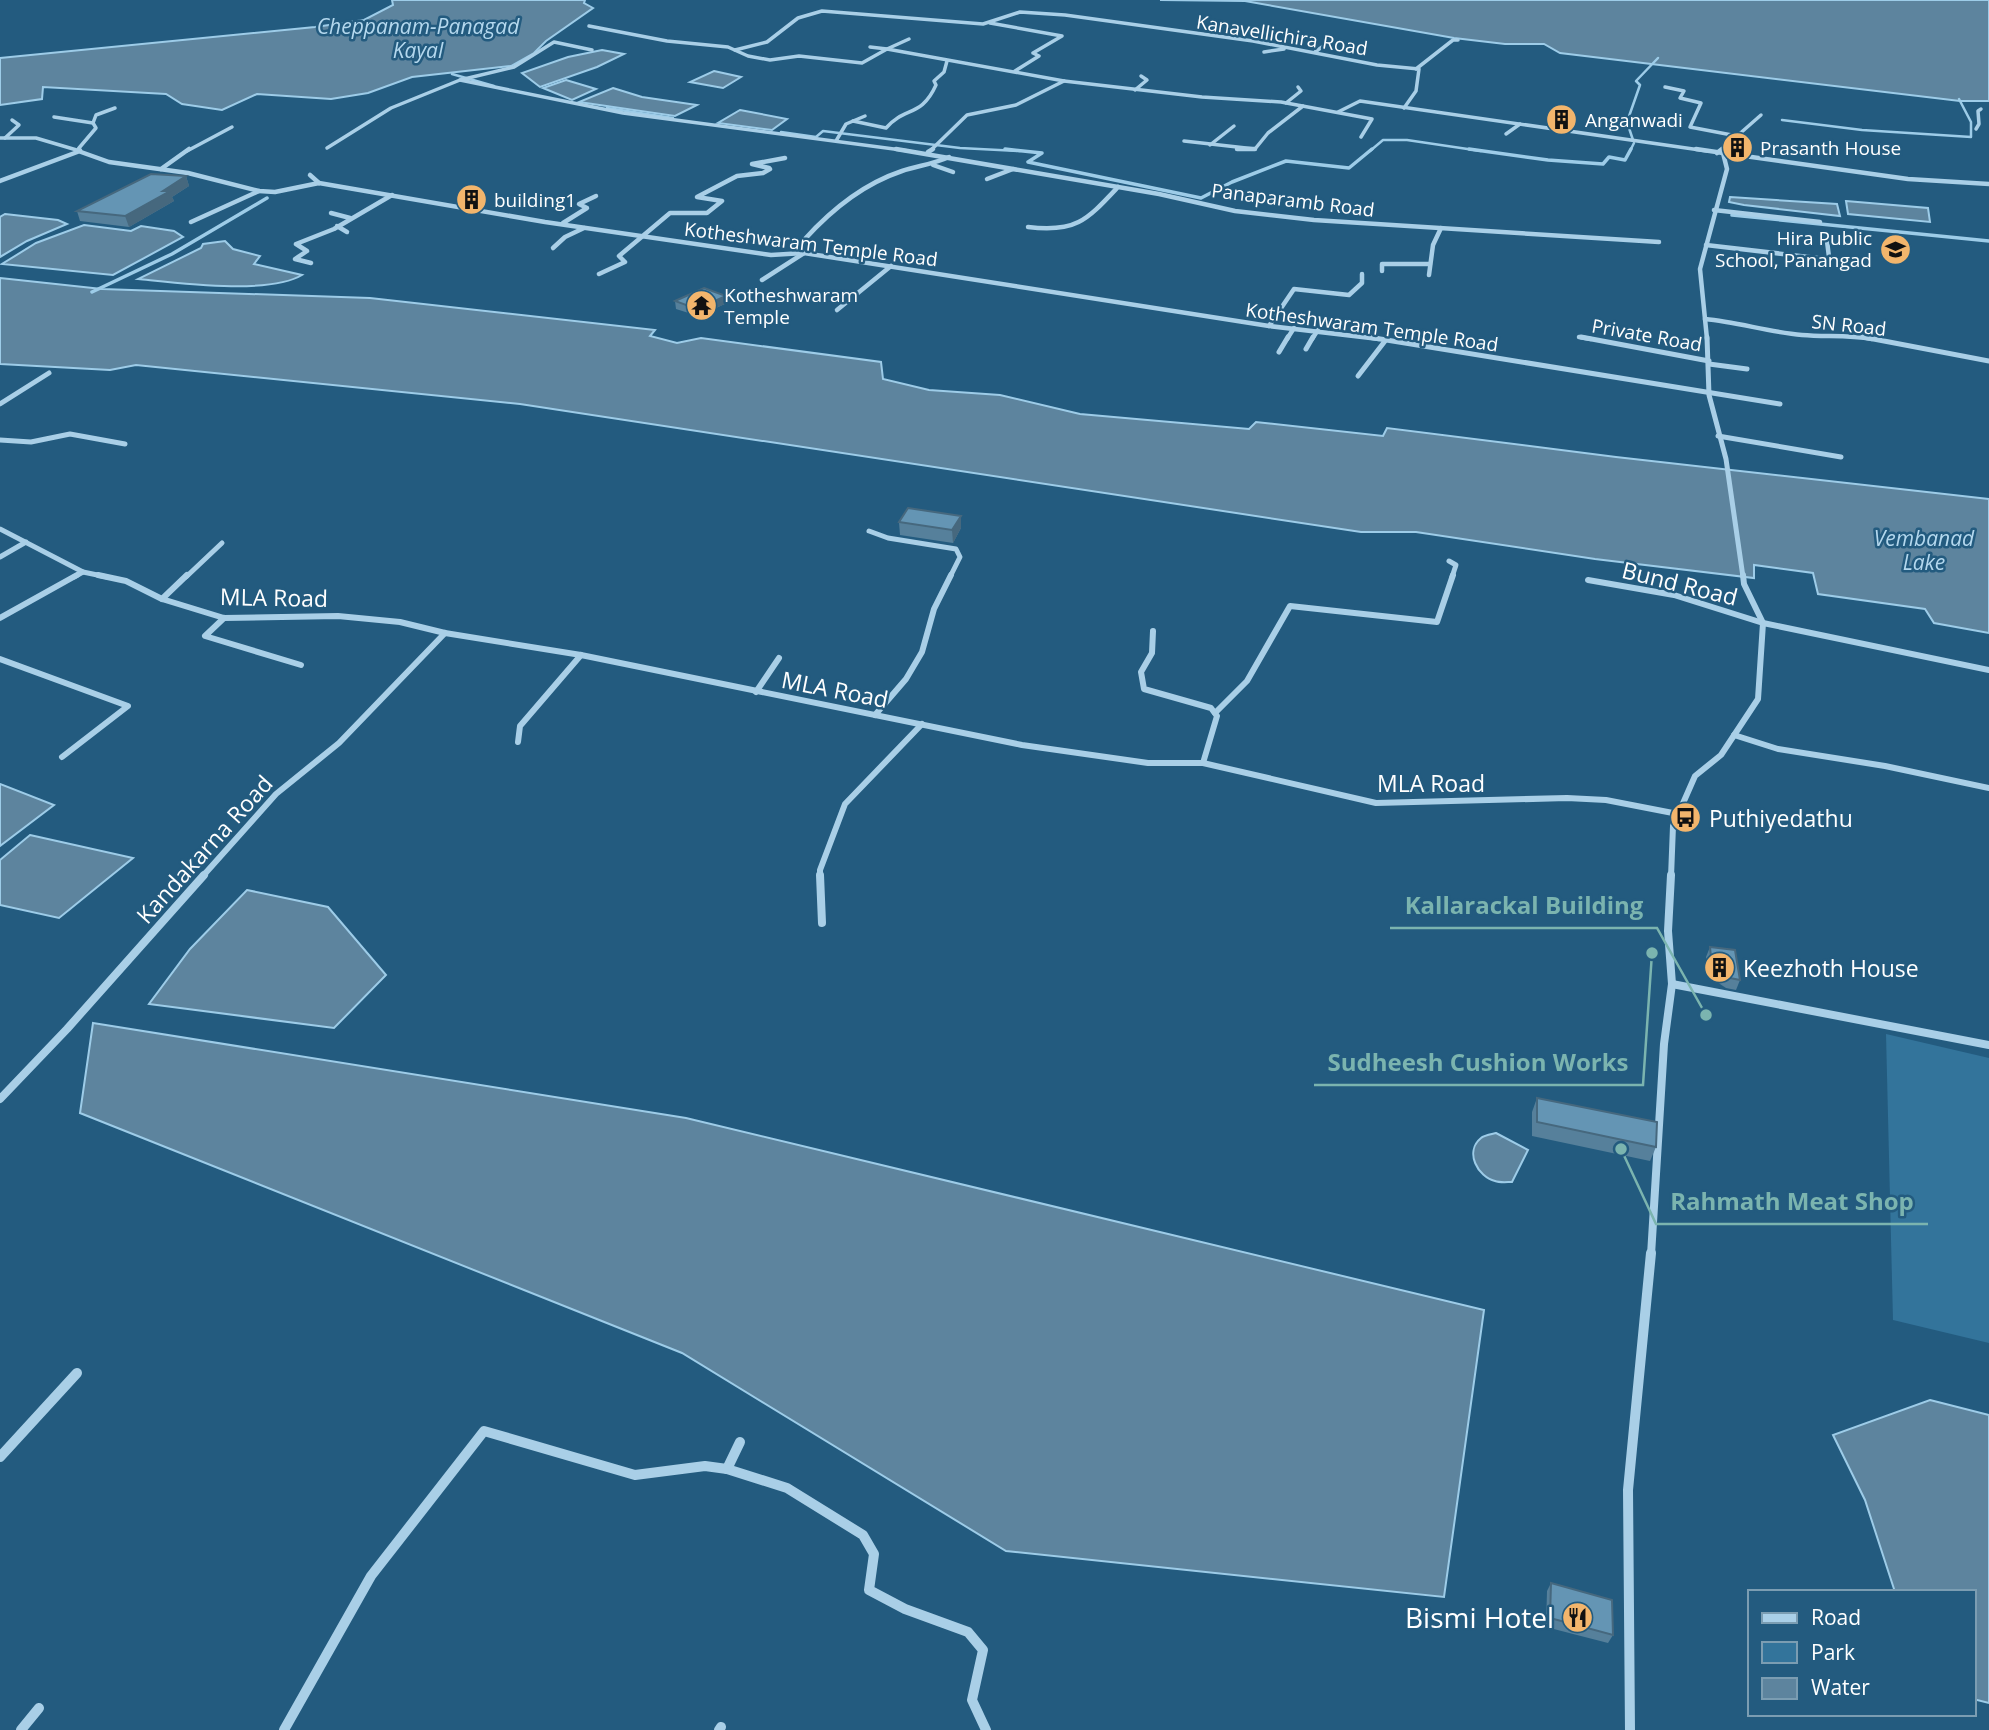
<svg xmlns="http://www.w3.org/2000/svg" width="1989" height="1730" font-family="'Open Sans',sans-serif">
	<rect width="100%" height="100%" fill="#235b7f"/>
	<path fill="#33749b" d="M1886,1034L1989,1058V1343L1893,1320Z"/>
	<g fill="#5d849e" stroke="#9dcce8" stroke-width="2">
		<path d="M392,0H585L584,3L593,8L546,41L534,53L511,66L412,77L368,93L331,99L257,94L222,110L182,104L166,94L43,87L42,99L0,105V58L315,27L364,20L393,5Z"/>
		<path d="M1160,0H1989V101H1960L1560,53L1544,44H1505L1454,38L1245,1Z"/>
		<path d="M602,50L624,54L597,67L540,87L522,73L568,57Z"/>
		<path d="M714,71L741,77L723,88L690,82Z"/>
		<path d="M566,80L596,89L572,100L543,88Z"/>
		<path d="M613,88L642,97L697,105L675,116L579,102Z"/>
		<path d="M740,110L787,119L772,130L718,123Z"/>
		<path d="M1730,197L1837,204L1840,216L1744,205L1729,202Z"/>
		<path d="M1846,201L1928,208L1930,222L1848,214Z"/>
		<path d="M5,214L58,220L67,224L27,241L0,257V217Z"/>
		<path d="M84,225L131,231L141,226L174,231L183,237L113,275L2,264L36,243Z"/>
		<path d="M225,241L233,249L260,256L254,264L302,275C269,295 178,283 138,279L201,248L203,244Z"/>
		<path d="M0,278L102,289L370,298L655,330L650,336L677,343L701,338L881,362L883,379L929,390L1000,395L1080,414L1249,429L1256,422L1383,436L1387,428L1616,457L1989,499V633L1934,623L1925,609L1818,594L1813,573L1754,565V578L1595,559L1416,532H1361L520,404L136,365L110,370L0,364Z"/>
		<path d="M0,784L54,805L0,846Z"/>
		<path d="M30,835L133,858L59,918L0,905V860Z"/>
		<path d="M247,890L328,907L386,975L334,1028L149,1004L190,949Z"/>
		<path d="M93,1023L686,1118L1484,1310L1444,1597L1006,1551L682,1353L80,1113Z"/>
		<path d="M1496,1133L1528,1150L1512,1182C1507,1182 1500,1183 1495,1181C1478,1177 1464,1152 1481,1138C1484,1135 1492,1134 1496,1133Z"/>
		<path d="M1930,1400L1989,1415V1703L1973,1699V1592H1895L1865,1500L1833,1435Z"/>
	</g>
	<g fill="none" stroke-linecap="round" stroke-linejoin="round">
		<g stroke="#9dcce8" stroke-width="2.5">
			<path d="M452,74L494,86"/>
			<path d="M607,108L673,118"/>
			<path d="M1782,120L1862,130L1971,137V122L1959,99"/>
			<path d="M781,132L816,137L823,131L960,148L1020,151"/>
			<path d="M1633,140L1627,122L1640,85L1636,81L1658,58"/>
			<path d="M1370,151L1383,140H1407L1481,151"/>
			<path d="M1630,151L1634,143"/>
		</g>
		<g stroke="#9dcce8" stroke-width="3.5">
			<path d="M1005,149L1042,153L1028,162L1201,198L1232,182L1286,161L1349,168L1372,149"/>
			<path d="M1469,149L1548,160L1603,164L1609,157L1625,160L1631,149"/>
			<path d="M1732,215L1989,241"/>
			<path d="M92,292L172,254L267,198"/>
		</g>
		<g stroke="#a9cfe7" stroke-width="3.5">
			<path d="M990,23L1062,36L1033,53L1039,56L1015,71"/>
			<path d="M589,26L667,41L728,47L748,56L770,60L799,56L862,63L887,49L1064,81L1016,105L967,115L930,151"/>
			<path d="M870,47L887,49L909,39"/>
			<path d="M592,50L554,42L514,67L460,80L623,113L909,151"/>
			<path d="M735,50L767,42L798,18L822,11L983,24L1020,12L1065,15L1253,41L1377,65L1419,69L1416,91L1404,108"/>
			<path d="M1264,52L1284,49"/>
			<path d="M1315,52L1329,42"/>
			<path d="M1416,69L1453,40H1458"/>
			<path d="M1064,81L1202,97L1281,102L1372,119L1361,137"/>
			<path d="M1665,87L1684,91L1680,98L1701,103L1690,127L1737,136"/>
			<path d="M1135,90L1147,80L1141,76"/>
			<path d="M1286,103L1301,91L1298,87"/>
			<path d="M1338,112L1360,101L1707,151"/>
			<path d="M54,117L93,123L96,128L79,148"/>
			<path d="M853,121L886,128C905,106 921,118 936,85L934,81L944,72L947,61"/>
			<path d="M93,123L96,115L115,108"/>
			<path d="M1976,129L1979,124L1978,111L1981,109"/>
			<path d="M1506,134L1520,124"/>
			<path d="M0,138H36L80,151"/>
			<path d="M5,138L19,125L12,120"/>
			<path d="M836,141L846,124L865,116"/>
			<path d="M1184,141L1255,149L1268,133L1303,106"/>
			<path d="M1210,145L1234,126"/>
			<path d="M327,148L391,108L460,80"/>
			<path d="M187,151L232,127"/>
			<path d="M1720,151L1761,115"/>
		</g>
		<g stroke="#a9cfe7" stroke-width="4.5">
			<path d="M79,149L81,152L109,162L188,173L259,191L275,192L319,183L545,222L771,255L804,253L1269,326L1379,339"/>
			<path d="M896,149L1159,194L1235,211L1314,220L1659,242"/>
			<path d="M1237,149H1255"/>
			<path d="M1696,149L1723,153"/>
			<path d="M928,152L933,149"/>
			<path d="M1717,153L1722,149"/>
			<path d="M933,165L953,172"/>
			<path d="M769,168L752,164L785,158"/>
			<path d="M161,169L189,149"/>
			<path d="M310,175L319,183"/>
			<path d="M987,179L1013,169"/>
			<path d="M0,181L80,151"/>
			<path d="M1714,210L1820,222"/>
			<path d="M331,213L350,218"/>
			<path d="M191,222L259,191"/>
			<path d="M563,223L587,208L579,204L596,196"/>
			<path d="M337,226L347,232"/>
			<path d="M1028,227C1076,233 1087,220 1118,187"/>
			<path d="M1706,245L1826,259L1829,257L1826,233"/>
			<path d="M553,248L565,237L584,228"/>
			<path d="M311,263L295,259L307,251L296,244L334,229L392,195"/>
			<path d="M1382,271V264H1430"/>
			<path d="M599,274L625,262L619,256L670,213H707L722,201L697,197L737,176L763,173L770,169"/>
			<path d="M1429,275L1433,245L1441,228"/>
			<path d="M762,280L804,253V240C831,210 863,184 902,171C917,166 934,164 949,157"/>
			<path d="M837,310L891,266"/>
			<path d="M1705,319C1737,322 1769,332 1802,335C1825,337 1848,335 1872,339"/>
			<path d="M1269,326L1294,289L1349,295L1362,283V274"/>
			<path d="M1579,337L1591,339"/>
			<path d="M1287,339L1294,328"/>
			<path d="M1312,339L1318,330"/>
			<path d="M1707,339L1700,269L1727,169L1723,153L1908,179L1989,184"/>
		</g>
		<g stroke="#a9cfe7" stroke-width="5">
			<path d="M1368,337L1780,404"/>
			<path d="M1581,337L1709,361"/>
			<path d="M1707,337L1709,395L1726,459L1743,577"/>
			<path d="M1863,337L1989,361"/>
			<path d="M1306,349L1313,337"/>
			<path d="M1279,352L1288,337"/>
			<path d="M1709,364L1747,369"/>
			<path d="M1358,376L1385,341"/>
			<path d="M0,404L49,373"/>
			<path d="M1718,436L1841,457"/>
			<path d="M0,440L31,442L70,434L125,444"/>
			<path d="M0,529L83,572L107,577"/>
			<path d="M869,531L888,538L956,549L960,557L950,577"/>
			<path d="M0,557L26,542"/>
			<path d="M1449,561L1456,565L1452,577"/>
			<path d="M74,577L83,572"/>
			<path d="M186,577L222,543"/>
		</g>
		<g stroke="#a9cfe7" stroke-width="6">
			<path d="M98,575L126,581L162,599L224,618L338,616L400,622L445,633L581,655L1022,745L1148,763H1203L1376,803L1567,798L1606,800L1678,814"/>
			<path d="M1588,580L1674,595L1763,623L1989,670"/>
			<path d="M162,599L187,575"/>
			<path d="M0,618L77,575"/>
			<path d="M224,618L205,636L301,665"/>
			<path d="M1153,631L1152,653L1141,672L1144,689L1211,708L1217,716L1203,763"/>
			<path d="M0,659L128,706L62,757"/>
			<path d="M756,692L779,658"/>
			<path d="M1215,713L1247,681L1290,606L1437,622L1453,575"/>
			<path d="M875,715L906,679L922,652L934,609L951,575"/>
			<path d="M1734,735L1778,749L1885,766L1989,788"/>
			<path d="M518,742L520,726L581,655"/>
			<path d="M202,877L276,794L339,743L445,633"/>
			<path d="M820,877V870L845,804L922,724"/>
			<path d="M1671,877L1673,826L1695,776L1721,755L1758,699L1763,623L1744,584L1743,575"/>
		</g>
		<g stroke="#a9cfe7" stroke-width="8">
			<path d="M820,875L822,923"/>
			<path d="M1672,984L1989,1045"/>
			<path d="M0,1099L67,1029L204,875"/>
			<path d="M1651,1255L1664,1044L1672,984L1668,931L1671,875"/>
		</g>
		<g stroke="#a9cfe7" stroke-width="10">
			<path d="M0,1457L77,1373"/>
			<path d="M727,1469L740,1442"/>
			<path d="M21,1730L39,1708"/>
			<path d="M284,1730L371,1576L484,1431L635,1475L705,1466L727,1469L787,1488L863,1535L874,1554L869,1590L905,1609L968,1632L983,1650L972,1700L986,1730"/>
			<path d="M719,1730L721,1727"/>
			<path d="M1630,1730L1628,1490L1651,1253"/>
		</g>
	</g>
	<g fill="#56809b">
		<path d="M186,176L189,186L172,197L174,201L129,227L80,221L77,211Z"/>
		<path d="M726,296L727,303L698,316L676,309L675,301Z"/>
		<path d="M899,522L961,528L953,543L900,535Z"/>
		<path d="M1710,947L1740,980L1736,990L1726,988L1708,976L1706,957Z"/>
		<path d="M1537,1098L1656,1147L1650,1161L1532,1136V1112Z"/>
		<path d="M1551,1583L1613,1635L1608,1643L1546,1627L1547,1591Z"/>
	</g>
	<g fill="#46687e">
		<path d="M186,176L189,186L172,197L174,201L129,227L125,216Z"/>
		<path d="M726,296L727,303L698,316L697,309Z"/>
		<path d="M961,516V528L953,543L952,530Z"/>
	</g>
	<g fill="#6495b4" stroke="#46687e" stroke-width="2">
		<path d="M151,174L186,176L163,191H170L125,216L77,211Z"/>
		<path d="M704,288L726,296L697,309L675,301Z"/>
		<path d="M908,508L961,516L952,530L899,522Z"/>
		<path d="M1710,947L1735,950L1740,980L1730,978L1712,967Z"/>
		<path d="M1537,1098L1657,1122L1656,1147L1537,1122Z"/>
		<path d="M1551,1583L1612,1600L1613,1635L1550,1618Z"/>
	</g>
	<defs>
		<symbol id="building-disc" viewBox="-11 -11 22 22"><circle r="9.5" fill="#f2b56c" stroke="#235b7f"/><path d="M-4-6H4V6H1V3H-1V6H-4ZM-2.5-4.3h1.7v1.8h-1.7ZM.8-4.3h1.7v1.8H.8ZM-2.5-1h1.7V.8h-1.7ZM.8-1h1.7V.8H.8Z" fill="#111"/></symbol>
		<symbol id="school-disc" viewBox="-11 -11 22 22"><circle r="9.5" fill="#f2b56c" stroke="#235b7f"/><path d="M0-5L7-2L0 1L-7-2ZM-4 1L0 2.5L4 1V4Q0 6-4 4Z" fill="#111"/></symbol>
		<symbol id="temple-disc" viewBox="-11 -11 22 22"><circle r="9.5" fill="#f2b56c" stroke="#235b7f"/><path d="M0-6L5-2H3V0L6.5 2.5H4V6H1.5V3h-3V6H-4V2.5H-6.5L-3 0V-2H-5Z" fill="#111"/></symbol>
		<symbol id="bus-disc" viewBox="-11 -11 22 22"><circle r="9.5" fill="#f2b56c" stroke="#235b7f"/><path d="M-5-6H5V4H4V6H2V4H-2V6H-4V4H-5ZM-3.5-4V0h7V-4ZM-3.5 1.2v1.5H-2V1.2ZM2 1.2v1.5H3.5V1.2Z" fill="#111"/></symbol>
		<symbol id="restaurant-disc" viewBox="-11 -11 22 22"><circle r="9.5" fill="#f2b56c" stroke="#235b7f"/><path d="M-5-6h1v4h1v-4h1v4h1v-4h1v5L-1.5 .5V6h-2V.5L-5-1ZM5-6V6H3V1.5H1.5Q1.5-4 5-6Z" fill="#111"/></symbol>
	</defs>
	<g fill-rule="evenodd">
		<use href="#building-disc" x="1544" y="102" width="35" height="35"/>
		<use href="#building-disc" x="1720" y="130" width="35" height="35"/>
		<use href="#building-disc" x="454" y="182" width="35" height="35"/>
		<use href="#school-disc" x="1878" y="232" width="35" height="35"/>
		<use href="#temple-disc" x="684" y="288" width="35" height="35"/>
		<use href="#bus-disc" x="1668" y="800" width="35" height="35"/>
		<use href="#building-disc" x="1702" y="950" width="35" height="35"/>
		<use href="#restaurant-disc" x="1560" y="1600" width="35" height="35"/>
	</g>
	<g text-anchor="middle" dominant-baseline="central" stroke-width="5" stroke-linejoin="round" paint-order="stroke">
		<g font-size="19" fill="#fff" stroke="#235b7f">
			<text transform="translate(1282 35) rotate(9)">Kanavellichira Road</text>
			<text transform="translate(1293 200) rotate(7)">Panaparamb Road</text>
			<text transform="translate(811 244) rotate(7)">Kotheshwaram Temple Road</text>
			<text transform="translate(1849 325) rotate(6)">SN Road</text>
			<text transform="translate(1372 327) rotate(8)">Kotheshwaram Temple Road</text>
			<text transform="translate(1647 335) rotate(10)">Private Road</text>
		</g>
		<g font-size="19" fill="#fff" stroke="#235b7f" text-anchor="start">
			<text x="1585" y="120">Anganwadi</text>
			<text x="1760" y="148">Prasanth House</text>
			<text x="494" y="200">building1</text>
			<text x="1872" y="238" text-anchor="end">Hira Public<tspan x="1872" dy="22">School, Panangad</tspan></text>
			<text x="724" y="295">Kotheshwaram<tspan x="724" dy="22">Temple</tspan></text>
		</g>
		<g font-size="21" font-style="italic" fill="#b4d8ee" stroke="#235b7f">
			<text x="418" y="26">Cheppanam-Panagad<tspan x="418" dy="24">Kayal</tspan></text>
			<text x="1924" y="538">Vembanad<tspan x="1924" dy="24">Lake</tspan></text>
		</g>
		<g font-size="23" fill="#fff" stroke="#235b7f">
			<text transform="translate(1680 583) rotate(14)">Bund Road</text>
			<text transform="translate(274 597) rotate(1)">MLA Road</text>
			<text transform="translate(835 689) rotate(11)">MLA Road</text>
			<text x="1431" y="783">MLA Road</text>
			<text transform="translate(204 849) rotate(-48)">Kandakarna Road</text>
		</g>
		<g font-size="23" fill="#fff" stroke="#235b7f" text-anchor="start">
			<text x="1709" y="818">Puthiyedathu</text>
			<text x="1743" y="968">Keezhoth House</text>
		</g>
		<g font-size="28" fill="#fff" stroke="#235b7f" text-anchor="end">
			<text x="1554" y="1617">Bismi Hotel</text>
		</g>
	</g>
	<path fill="none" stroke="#7bb4af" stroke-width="2.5" d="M1706 1015L1657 928H1390M1652 953L1643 1085H1314M1621 1149L1656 1224H1928"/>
	<g fill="#7bb4af" stroke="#235b7f" stroke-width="2.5">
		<circle cx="1706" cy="1015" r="7"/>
		<circle cx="1652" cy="953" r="7"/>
		<circle cx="1621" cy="1149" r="7"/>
	</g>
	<g font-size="24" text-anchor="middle" font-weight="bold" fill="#7bb4af" stroke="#235b7f" stroke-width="5" stroke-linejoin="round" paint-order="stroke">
		<text x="1524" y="914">Kallarackal Building</text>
		<text x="1478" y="1071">Sudheesh Cushion Works</text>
		<text x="1792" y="1210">Rahmath Meat Shop</text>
	</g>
	<rect x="1748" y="1590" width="228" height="126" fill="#235b7f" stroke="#7b9db2" stroke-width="2"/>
	<rect x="1762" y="1613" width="35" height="10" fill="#a9cfe7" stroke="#7b9db2" stroke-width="2"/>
	<text x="1811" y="1625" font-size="21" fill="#ffffff">Road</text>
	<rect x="1762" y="1642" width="35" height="21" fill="#33749b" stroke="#7b9db2" stroke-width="2"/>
	<text x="1811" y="1660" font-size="21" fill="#ffffff">Park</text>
	<rect x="1762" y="1678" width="35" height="21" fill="#5d849e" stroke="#7b9db2" stroke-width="2"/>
	<text x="1811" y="1695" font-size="21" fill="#ffffff">Water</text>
</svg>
